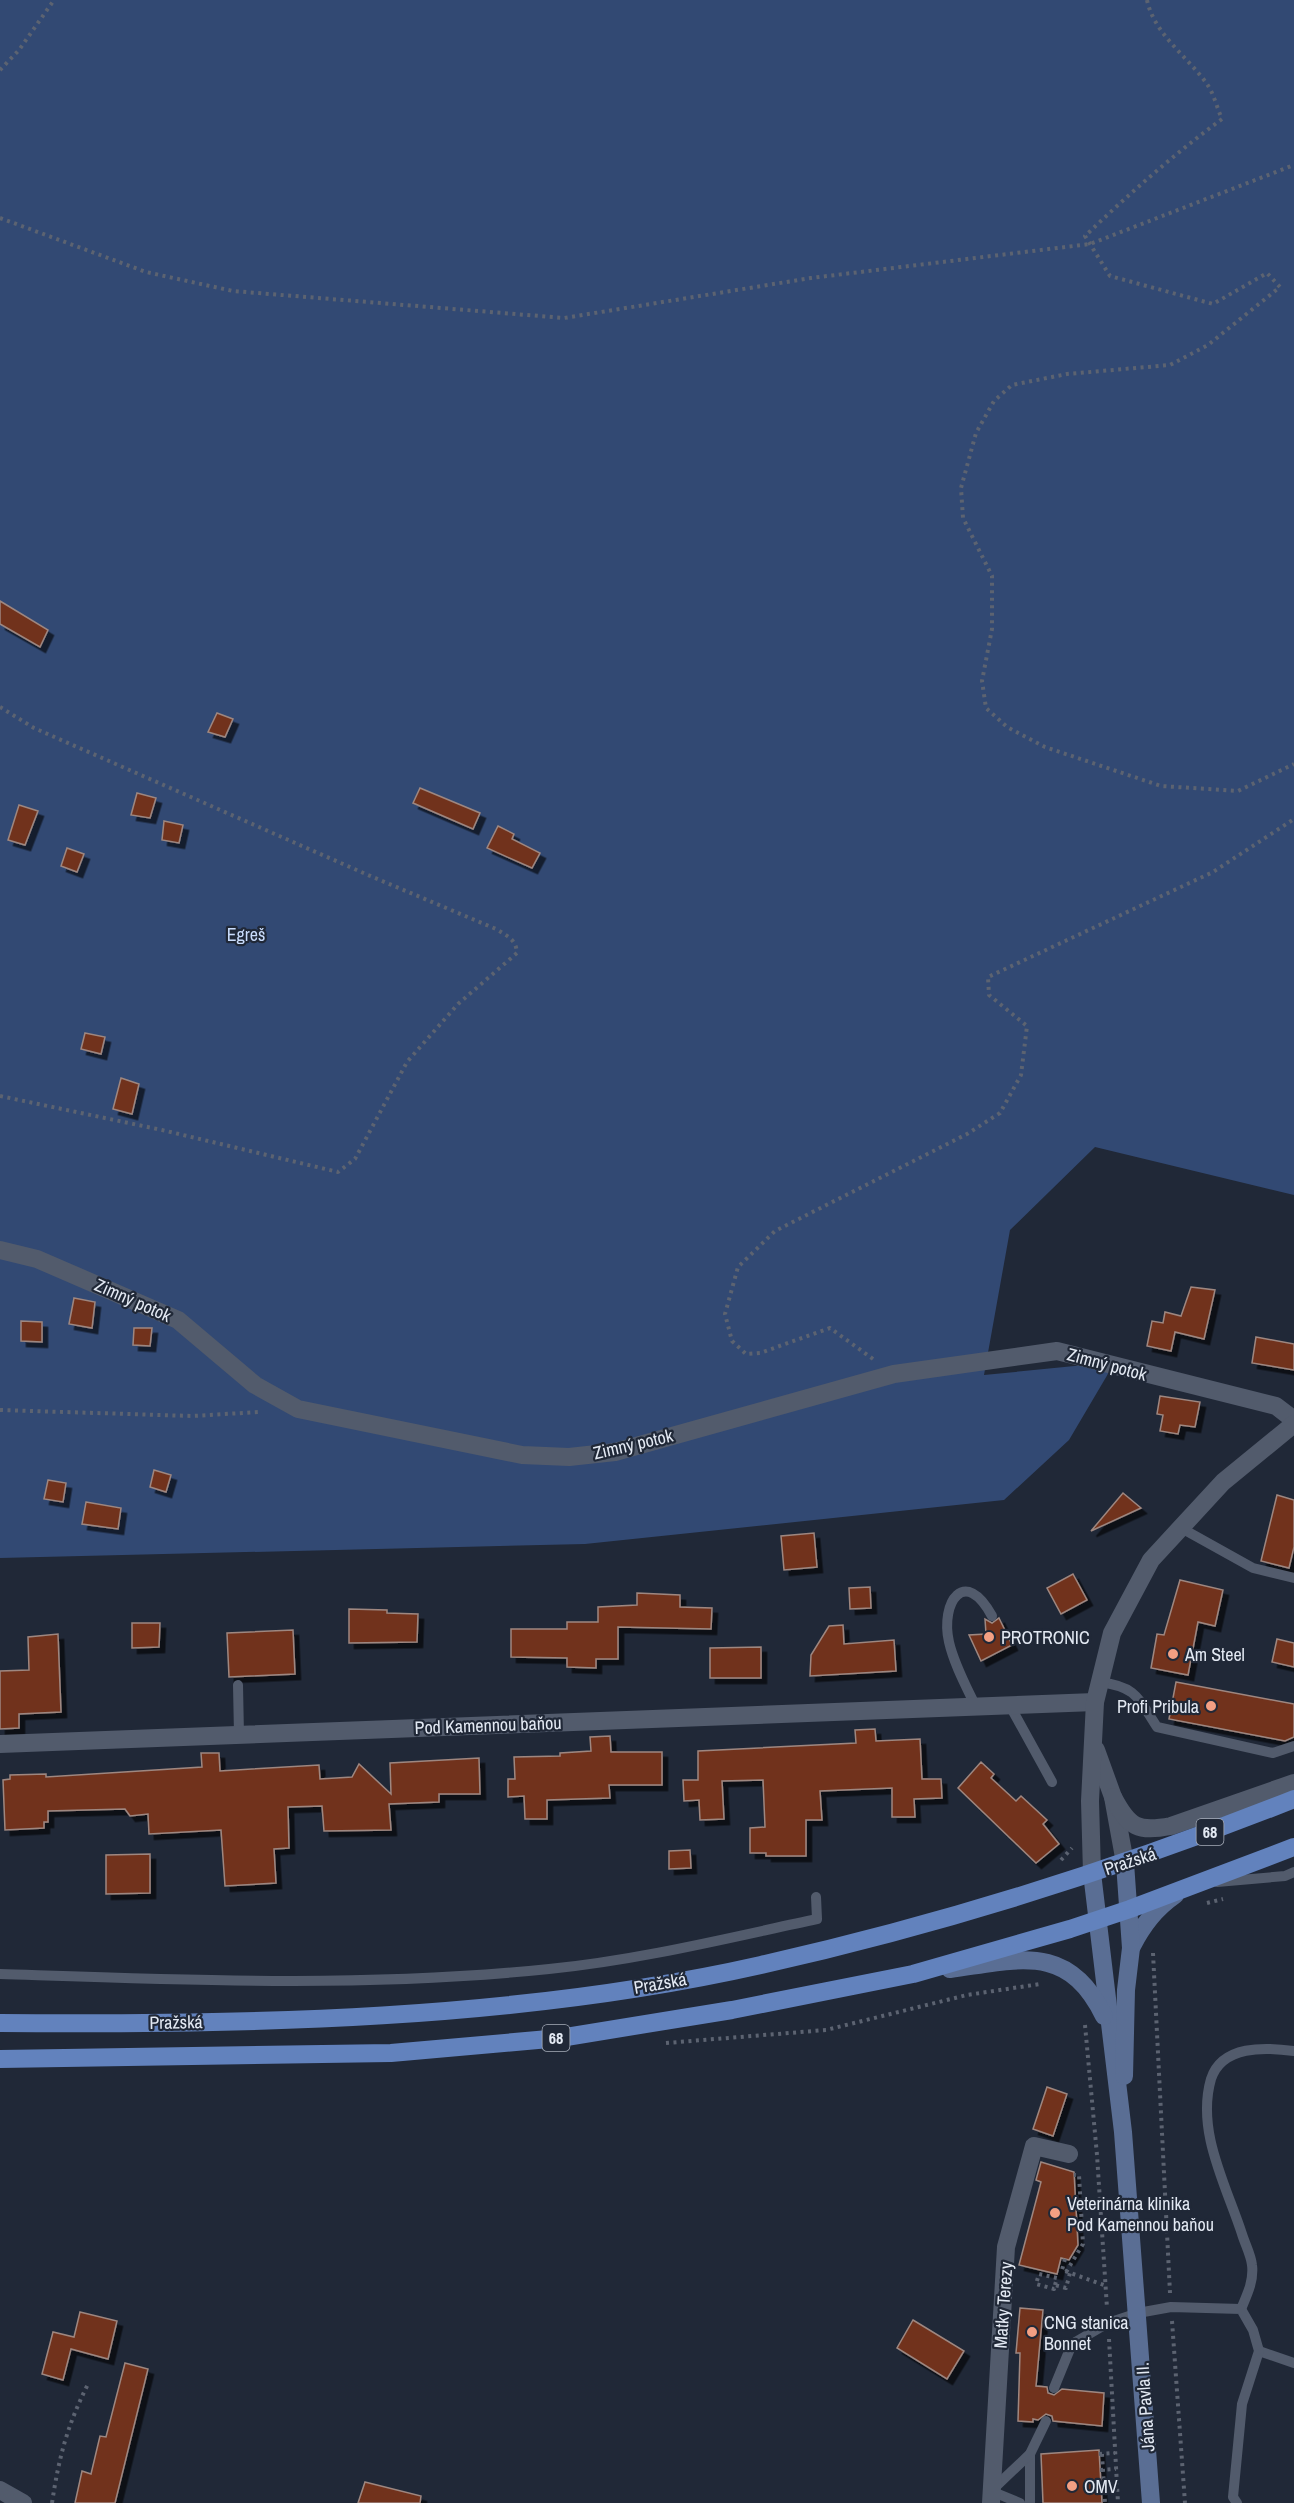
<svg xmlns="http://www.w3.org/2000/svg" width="1294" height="2503" font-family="'Archivo Narrow',sans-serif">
	<defs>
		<filter id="shadow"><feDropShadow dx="5.5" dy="5.5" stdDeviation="0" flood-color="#0009"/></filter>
	</defs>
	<rect width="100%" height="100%" fill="#202837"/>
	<path fill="#324973" d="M0,0H1294V1195L1095,1147L1010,1230L984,1375L1115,1362L1069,1440L1004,1500L585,1544L0,1558Z"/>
	<g fill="#71331e" stroke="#9e8780" stroke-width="1.5" filter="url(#shadow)">
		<path d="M0,601L48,630L40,647L0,624Z"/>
		<path d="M217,713L233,719L225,737L208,732Z"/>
		<path d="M420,788L480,813L473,829L413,803Z"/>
		<path d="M137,793L156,798L150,818L131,815Z"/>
		<path d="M19,805L38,811L25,845L8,840Z"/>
		<path d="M164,821L183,825L179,843L162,840Z"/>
		<path d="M498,826L514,834L512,839L540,853L532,868L487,848Z"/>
		<path d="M67,848L84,854L77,872L61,866Z"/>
		<path d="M85,1033L105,1037L101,1054L81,1049Z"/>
		<path d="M121,1078L139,1084L132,1114L113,1109Z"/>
		<path d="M1191,1287L1215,1290L1204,1339L1175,1332L1171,1351L1147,1346L1152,1321L1163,1323L1165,1312L1181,1316Z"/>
		<path d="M74,1298L95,1302L92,1328L69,1324Z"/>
		<path d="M21,1321L42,1322V1342L21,1341Z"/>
		<path d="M134,1328H152L150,1346L133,1345Z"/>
		<path d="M1256,1337L1294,1344V1370L1252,1363Z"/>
		<path d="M1160,1396L1200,1402L1195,1427L1180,1425L1178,1434L1160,1431L1163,1415L1157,1414Z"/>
		<path d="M154,1470L171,1475L166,1492L150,1487Z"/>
		<path d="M48,1480L66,1483L63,1502L44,1499Z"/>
		<path d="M1123,1493L1141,1508L1091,1531Z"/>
		<path d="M1277,1495L1294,1500V1547L1289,1568L1261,1561Z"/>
		<path d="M86,1502L121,1508L118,1529L82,1524Z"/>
		<path d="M814,1533L817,1567L784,1570L781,1536Z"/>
		<path d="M1073,1574L1087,1600L1061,1614L1047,1588Z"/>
		<path d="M1180,1580L1223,1590L1215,1626L1198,1622L1188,1675L1151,1668L1157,1634L1164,1635Z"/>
		<path d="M870,1587L871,1608L850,1609L849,1588Z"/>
		<path d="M637,1593L680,1595V1607L712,1608L711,1629L618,1627V1659H596V1668L567,1667V1658L511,1657V1629H567V1622H598V1607L637,1605Z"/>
		<path d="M349,1609L387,1610V1613L418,1614L417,1642L349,1643Z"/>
		<path d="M999,1618L1012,1645L981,1661L969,1635L986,1634L985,1619L992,1623Z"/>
		<path d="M132,1623H160L159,1647L132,1648Z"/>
		<path d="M843,1625L844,1644L894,1640L896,1671L810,1676L811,1655L829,1626Z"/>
		<path d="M293,1630L295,1674L229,1677L227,1633Z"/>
		<path d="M58,1634L61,1712L19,1714V1728L0,1729V1671L29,1670L28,1637Z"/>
		<path d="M1277,1639L1294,1643V1667L1272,1662Z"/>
		<path d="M761,1647V1678H710V1648Z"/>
		<path d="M1176,1682L1294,1704V1737L1285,1741L1169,1719Z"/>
		<path d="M875,1729L876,1741L920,1739L922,1779H941L942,1798L914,1799L915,1817H892V1788L820,1791L822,1820H806V1856H766V1853H750V1828L765,1827L763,1780L722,1781L724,1819L700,1820L699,1800L684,1801L683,1780H698V1751L856,1743L855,1730Z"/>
		<path d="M610,1736L611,1752H662V1785H609L610,1798L547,1800V1819H525L524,1796L508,1797V1779H515L514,1757L560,1756V1753L591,1751L590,1737Z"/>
		<path d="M201,1753H219L220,1771L319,1765L320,1779L352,1777L359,1764L391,1794L390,1763L479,1758L480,1794H439V1802L389,1804L391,1830L324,1831L322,1806L288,1807L289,1848L274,1849L276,1883L225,1886L221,1830L149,1834L148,1814L130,1816L125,1809L48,1811V1822H44V1828L5,1830L3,1780L10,1779V1775L46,1774V1777L202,1767Z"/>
		<path d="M981,1762L994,1774L991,1778L1016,1801L1021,1796L1047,1820L1043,1824L1059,1844L1036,1863L958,1788Z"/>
		<path d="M690,1850L691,1868L669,1869V1851Z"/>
		<path d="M150,1854V1893L106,1894V1855Z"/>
		<path d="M1047,2087L1067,2094L1053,2136L1033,2129Z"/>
		<path d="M1041,2162L1074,2172L1078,2245L1069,2260L1061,2258L1057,2274L1019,2265L1041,2182L1036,2180Z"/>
		<path d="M1020,2308L1043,2310L1036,2386L1047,2387L1048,2393L1054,2395L1062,2389L1104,2393L1102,2426L1053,2421L1052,2416L1046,2414L1038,2420L1033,2419V2422L1018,2421L1020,2353H1016Z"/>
		<path d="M80,2312L117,2321L108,2359L71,2349L63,2380L42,2374L53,2332L74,2337Z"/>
		<path d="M913,2320L964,2351L947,2379L897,2348Z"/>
		<path d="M125,2363L148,2369L115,2503H75L82,2471L91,2474L100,2436L106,2437Z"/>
		<path d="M1099,2450L1102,2503H1043L1041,2454Z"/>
		<path d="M365,2482L421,2496L420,2503H358Z"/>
	</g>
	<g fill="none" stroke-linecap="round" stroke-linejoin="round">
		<g stroke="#5c6371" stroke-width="4" stroke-dasharray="3 4.5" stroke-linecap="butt">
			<path d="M1147,0C1154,34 1188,57 1207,84C1214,94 1217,108 1222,119C1173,155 1129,194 1085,236L1110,276L1213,304L1267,273L1280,287L1208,345L1170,365L1067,374L1012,385L994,401L976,433L961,488L963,518L992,576V629L982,681L986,708L1007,727L1045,747L1161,786L1238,791L1294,764"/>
			<path d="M0,70L19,50L54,0"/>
			<path d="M0,218L146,272L233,291L564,318L811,278L1090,244L1294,165"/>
			<path d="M0,707L34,728L368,875L496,929C507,936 516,939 517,953L458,1004L407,1062L355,1159L338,1172L162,1130L0,1096"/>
			<path d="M873,1359L830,1328L760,1353L746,1354L732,1341L725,1314L738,1267L775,1231L967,1134L1000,1113L1021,1075L1027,1026L989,995L988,977L1213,872L1294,819"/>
			<path d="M0,1410L192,1416L259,1412"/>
			<path d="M1061,1860L1072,1848"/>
			<path d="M1207,1903L1223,1899"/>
			<path d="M1153,1953L1170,2293"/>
			<path d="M1085,2025L1097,2155L1107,2308"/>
			<path d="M666,2043L826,2030L967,1995L1040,1984"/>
			<path d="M1065,2259L1062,2270L1104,2285"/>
			<path d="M1066,2272L1083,2244L1079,2175H1074"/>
			<path d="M1055,2285L1057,2278L1039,2274L1036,2284L1054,2289L1055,2285L1066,2288L1070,2273"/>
			<path d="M1172,2321L1185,2503"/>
			<path d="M1109,2339L1118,2503"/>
			<path d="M1099,2454L1115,2453"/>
			<path d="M1102,2454L1105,2503"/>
			<path d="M1100,2470L1116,2469"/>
			<path d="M52,2503C59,2457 67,2426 88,2384"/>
		</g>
		<g stroke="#525b6c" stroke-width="10">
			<path d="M1181,1528L1253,1568L1294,1578"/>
			<path d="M1100,1682C1137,1687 1138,1698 1157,1727L1273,1753L1294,1746"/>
			<path d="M238,1685L239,1735"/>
			<path d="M1009,1704L1052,1782"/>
			<path d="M976,1707C966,1686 954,1664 949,1642C940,1602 965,1566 992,1616"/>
			<path d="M1217,1882L1285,1876L1294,1872"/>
			<path d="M0,1974C183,1980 366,1988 549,1969C639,1960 728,1938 817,1919L816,1897"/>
			<path d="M1241,2309C1247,2295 1254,2281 1252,2265C1251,2255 1245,2244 1242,2234C1226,2185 1196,2131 1211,2079C1222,2045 1265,2047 1294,2051"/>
			<path d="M1259,2351L1294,2363"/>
			<path d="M1054,2388L1072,2344L1108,2323L1138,2313L1171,2307L1241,2309L1253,2330L1259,2351L1242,2404L1233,2497L1237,2503"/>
			<path d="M1030,2454V2503"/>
			<path d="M1020,2503L991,2491L1030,2454L1046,2421"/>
		</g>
		<g stroke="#525b6c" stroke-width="18">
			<path d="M0,1250L37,1259L178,1320L255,1385L298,1409L522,1455L569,1457L615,1452L894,1374L1057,1351L1276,1406L1294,1420"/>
			<path d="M0,1744L1095,1702"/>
			<path d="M1096,1750L1113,1797L1125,1863"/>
			<path d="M1113,1797C1129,1828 1138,1832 1171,1826L1294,1783"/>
			<path d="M1092,1873L1090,1801L1095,1702L1112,1633L1151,1560L1223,1482L1294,1424"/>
			<path d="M0,2490L23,2503"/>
			<path d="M991,2503L1006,2247L1034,2146L1069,2154"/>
		</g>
		<g stroke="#5a6e94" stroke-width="18">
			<path d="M1092,1873L1123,2132L1151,2503"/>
			<path d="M1132,1946C1143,1925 1155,1909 1175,1895"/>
			<path d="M950,1969C1018,1960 1068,1942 1104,2016"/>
			<path d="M1124,2076L1126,1990L1131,1948L1125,1863"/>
		</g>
		<g stroke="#6282bd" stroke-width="18">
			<path d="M0,2023C250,2025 517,2020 761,1965C943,1924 1121,1868 1294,1799"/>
			<path d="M0,2059L391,2053L560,2038L732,2010L913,1974L1070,1929L1130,1909L1294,1847"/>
		</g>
	</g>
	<g fill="#f39f83" stroke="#202837" stroke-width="2">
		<circle cx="989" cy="1637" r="6"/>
		<circle cx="1173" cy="1654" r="6"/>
		<circle cx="1211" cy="1706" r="6"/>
		<circle cx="1055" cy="2213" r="6"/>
		<circle cx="1032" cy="2332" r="6"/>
		<circle cx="1072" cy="2486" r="6"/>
	</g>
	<g text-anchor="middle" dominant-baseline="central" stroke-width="4.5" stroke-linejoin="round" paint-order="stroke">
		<g fill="#202837" stroke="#a8afbb" stroke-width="1.5">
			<rect x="1196.5" y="1819" width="27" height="26" rx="4.5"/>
			<rect x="542.5" y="2025" width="27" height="26" rx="4.5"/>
		</g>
		<g font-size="16" font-weight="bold" fill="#e3e9f3">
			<text x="1210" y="1832">68</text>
			<text x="556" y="2038">68</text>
		</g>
		<g font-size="18" fill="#c9dcfc" stroke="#202837">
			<text x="246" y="934">Egreš</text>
		</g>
		<g font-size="18" fill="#e3e9f3" stroke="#202837">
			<text transform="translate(133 1300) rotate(24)">Zimný potok</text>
			<text transform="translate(1107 1364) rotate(15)">Zimný potok</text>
			<text transform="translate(633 1444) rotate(-13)">Zimný potok</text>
			<text transform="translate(488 1725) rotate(-2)">Pod Kamennou baňou</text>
			<text transform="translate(1130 1861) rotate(-18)">Pražská</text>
			<text transform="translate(660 1983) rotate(-10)">Pražská</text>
			<text transform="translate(176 2022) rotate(-1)">Pražská</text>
			<text transform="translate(1003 2305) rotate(-86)">Matky Terezy</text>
			<text transform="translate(1145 2407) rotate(-94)">Jána Pavla II.</text>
		</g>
		<g font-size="18" fill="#e3e9f3" stroke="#202837" text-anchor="start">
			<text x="1001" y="1637">PROTRONIC</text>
			<text x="1185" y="1654">Am Steel</text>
			<text x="1199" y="1706" text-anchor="end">Profi Pribula</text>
			<text x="1067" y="2203">Veterinárna klinika<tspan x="1067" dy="21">Pod Kamennou baňou</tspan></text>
			<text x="1044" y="2322">CNG stanica<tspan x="1044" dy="21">Bonnet</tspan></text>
			<text x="1084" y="2486">OMV</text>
		</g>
	</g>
</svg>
